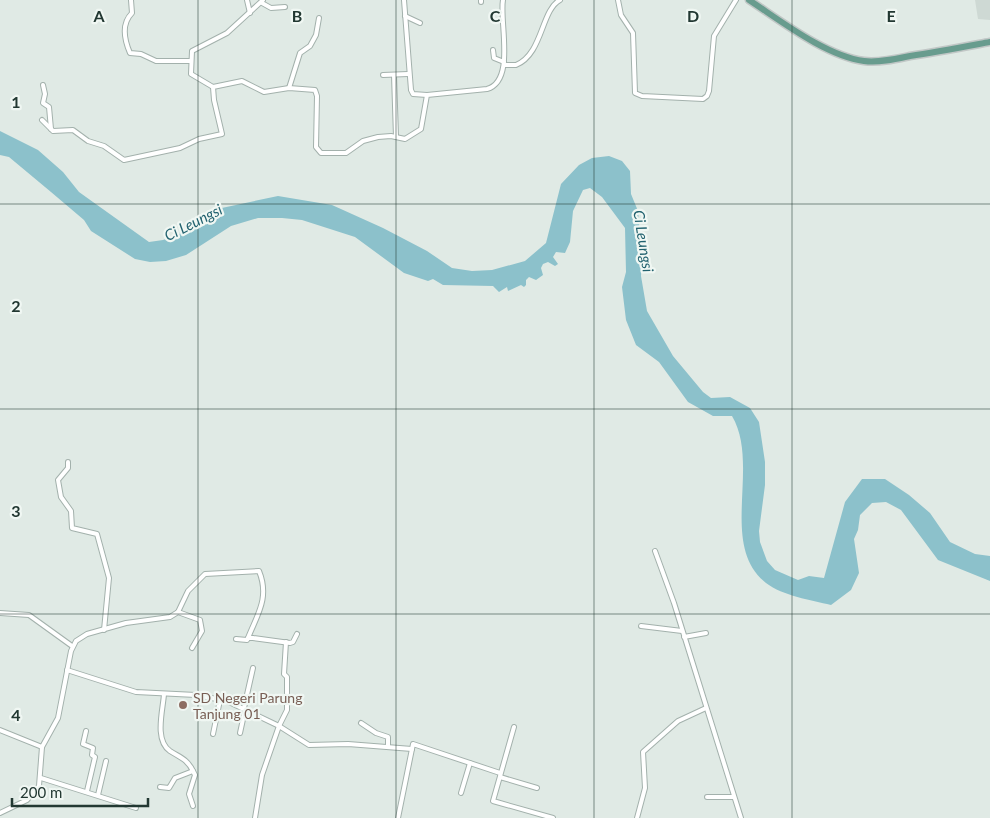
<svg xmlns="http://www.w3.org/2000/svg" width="990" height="818" font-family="Lato,sans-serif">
	<rect width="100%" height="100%" fill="#e0eae5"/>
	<path fill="#ced9d4" d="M975,0H990V20L978,19Z"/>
	<path fill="#8cc1cb" d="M0,131L38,150L63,172L79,192L149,242L163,240L187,231L217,209L278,196L332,205L383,228L427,251L452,268L472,271L492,270L525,261L546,243L561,184L579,165L592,158L609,156L622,161L630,171L631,194L638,211L642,256L641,276L647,311L673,356L703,392L711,398L730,397L750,408L759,422L765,462V485L759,531L760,542L767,561L775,570L798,580L809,576L824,578L845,502L862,479H885L909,495L930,513L950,542L975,554L990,556V581L938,560L901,510L886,502L872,503L860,515L858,530L854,539L859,573L851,590L831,605C811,600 783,596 766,583C718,545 761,465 732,416H713L688,402L659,362L636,345L626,320L622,287L626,272L625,228L602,197L590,188L583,190L573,211L570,242L565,253L556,252L553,257L558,264L555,266L548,262L543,264L541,268L543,275L536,280L529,277L526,280V285L524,287L521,285L508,291L507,287L499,292L493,286L443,285L433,279L428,281L404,273L355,237L302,220L282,218H258L231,226L186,255L166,261L150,262L135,259L91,231L84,220L51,192L9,157L0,155Z"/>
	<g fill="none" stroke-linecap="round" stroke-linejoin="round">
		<defs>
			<g id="minor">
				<path d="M131,0L132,13C121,24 124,39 130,53L141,54L156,61H190"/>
				<path d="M247,0L250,13"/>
				<path d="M404,0L411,90L413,94L427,95"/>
				<path d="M618,0L621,15L633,33L635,93L642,96L703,99L707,96L709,91L714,36L736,0"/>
				<path d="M481,2V0"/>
				<path d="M262,3L271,8L285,7"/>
				<path d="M405,16L420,23"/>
				<path d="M493,50L494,58L504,62"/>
				<path d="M504,65H516C543,54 541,10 560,0"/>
				<path d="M383,75L408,74"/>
				<path d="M394,75L396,137"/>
				<path d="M43,85L45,94L43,103L49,107L51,129"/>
				<path d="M213,87L191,74L192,51L227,33L263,0"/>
				<path d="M289,88L300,53L310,46L316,35L319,18"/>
				<path d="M42,120L53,131L73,130L88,141L104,146L124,160L180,148L199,139L222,134L214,100L213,87L242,81L264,92L289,88L315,90L317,96L316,147L321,153H346L363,141L378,137L391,136L405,139L421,129L427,95L487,89C516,81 499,21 503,0"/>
				<path d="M68,462V468L58,480L61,497L71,511L72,528L97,534L109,578L104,630"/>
				<path d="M655,551L674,603L741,818"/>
				<path d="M178,612L200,620L202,631L192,648"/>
				<path d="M0,613L29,615L72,646"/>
				<path d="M641,626L682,631"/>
				<path d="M684,637L706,633"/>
				<path d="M236,639L247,640L248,638H253L290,643L293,642L297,634"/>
				<path d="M67,670L136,692L196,695L227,701L279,726L309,745L348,744L412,749"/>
				<path d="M164,694C163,710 154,740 170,751C181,758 187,759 193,771"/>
				<path d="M244,708L253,668"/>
				<path d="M361,723L376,733L388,737V747"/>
				<path d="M514,727L493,801L553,818"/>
				<path d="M0,730L42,747"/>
				<path d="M86,731L83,744L93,748L92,755L95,757L87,791"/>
				<path d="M240,733L245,710"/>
				<path d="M213,734L220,700"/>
				<path d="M500,777L537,788"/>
				<path d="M41,778L136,808"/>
				<path d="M160,787L169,788L175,778L193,771L195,775L189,794L193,806"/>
				<path d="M461,793L470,763"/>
				<path d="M98,795L106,761"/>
				<path d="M707,797H734"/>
				<path d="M0,813L27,800L39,786L42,747L58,718L71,651L76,641L87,634L126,623L170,617L178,612L188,591L205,574L259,571C270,598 257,615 248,638"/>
				<path d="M255,818L262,775L279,726L287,710V677L284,674L286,642"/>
				<path d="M398,818L413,744L500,773"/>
				<path d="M637,818L645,788L643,752L678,721L706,708"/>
			</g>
			<path id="primary" d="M749,0C781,21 826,56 864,61C879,63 896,59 910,56C937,52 963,47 990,42"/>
		</defs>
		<use href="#minor" stroke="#a3b1ac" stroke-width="6"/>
		<use href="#primary" stroke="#c1c7c6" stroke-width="9"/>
		<use href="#minor" stroke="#fff" stroke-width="4"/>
		<use href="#primary" stroke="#689c8e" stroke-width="6"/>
	</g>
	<path fill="none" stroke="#223832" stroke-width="1" stroke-opacity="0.55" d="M198,0V818M396,0V818M594,0V818M792,0V818M0,204H990M0,409H990M0,614H990"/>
	<circle fill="#8d6e63" stroke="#f0f7f3" stroke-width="2" cx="183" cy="705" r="5"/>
	<g text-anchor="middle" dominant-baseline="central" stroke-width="4.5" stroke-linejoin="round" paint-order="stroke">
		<g font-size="14" fill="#785e54" stroke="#f0f7f3" text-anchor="start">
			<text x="193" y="697">SD Negeri Parung<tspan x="193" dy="16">Tanjung 01</tspan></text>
		</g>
		<g font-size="15" font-style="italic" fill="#22626f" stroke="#f0f7f3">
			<text transform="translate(193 222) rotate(-27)">Ci Leungsi</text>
			<text transform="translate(644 241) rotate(81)">Ci Leungsi</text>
		</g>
	</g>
	<g font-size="16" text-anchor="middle" font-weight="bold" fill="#223832" stroke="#f0f7f3" stroke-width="4.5" stroke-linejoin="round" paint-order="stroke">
		<text x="99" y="22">A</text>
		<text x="297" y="22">B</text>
		<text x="495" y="22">C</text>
		<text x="693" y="22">D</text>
		<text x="891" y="22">E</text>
		<text x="16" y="108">1</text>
		<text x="16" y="312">2</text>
		<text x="16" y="517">3</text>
		<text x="16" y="721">4</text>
	</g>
	<path d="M12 798v8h136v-8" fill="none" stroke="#223832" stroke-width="2.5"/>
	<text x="20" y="798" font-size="15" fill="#223832" stroke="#f0f7f3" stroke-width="4" paint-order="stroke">200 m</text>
</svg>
